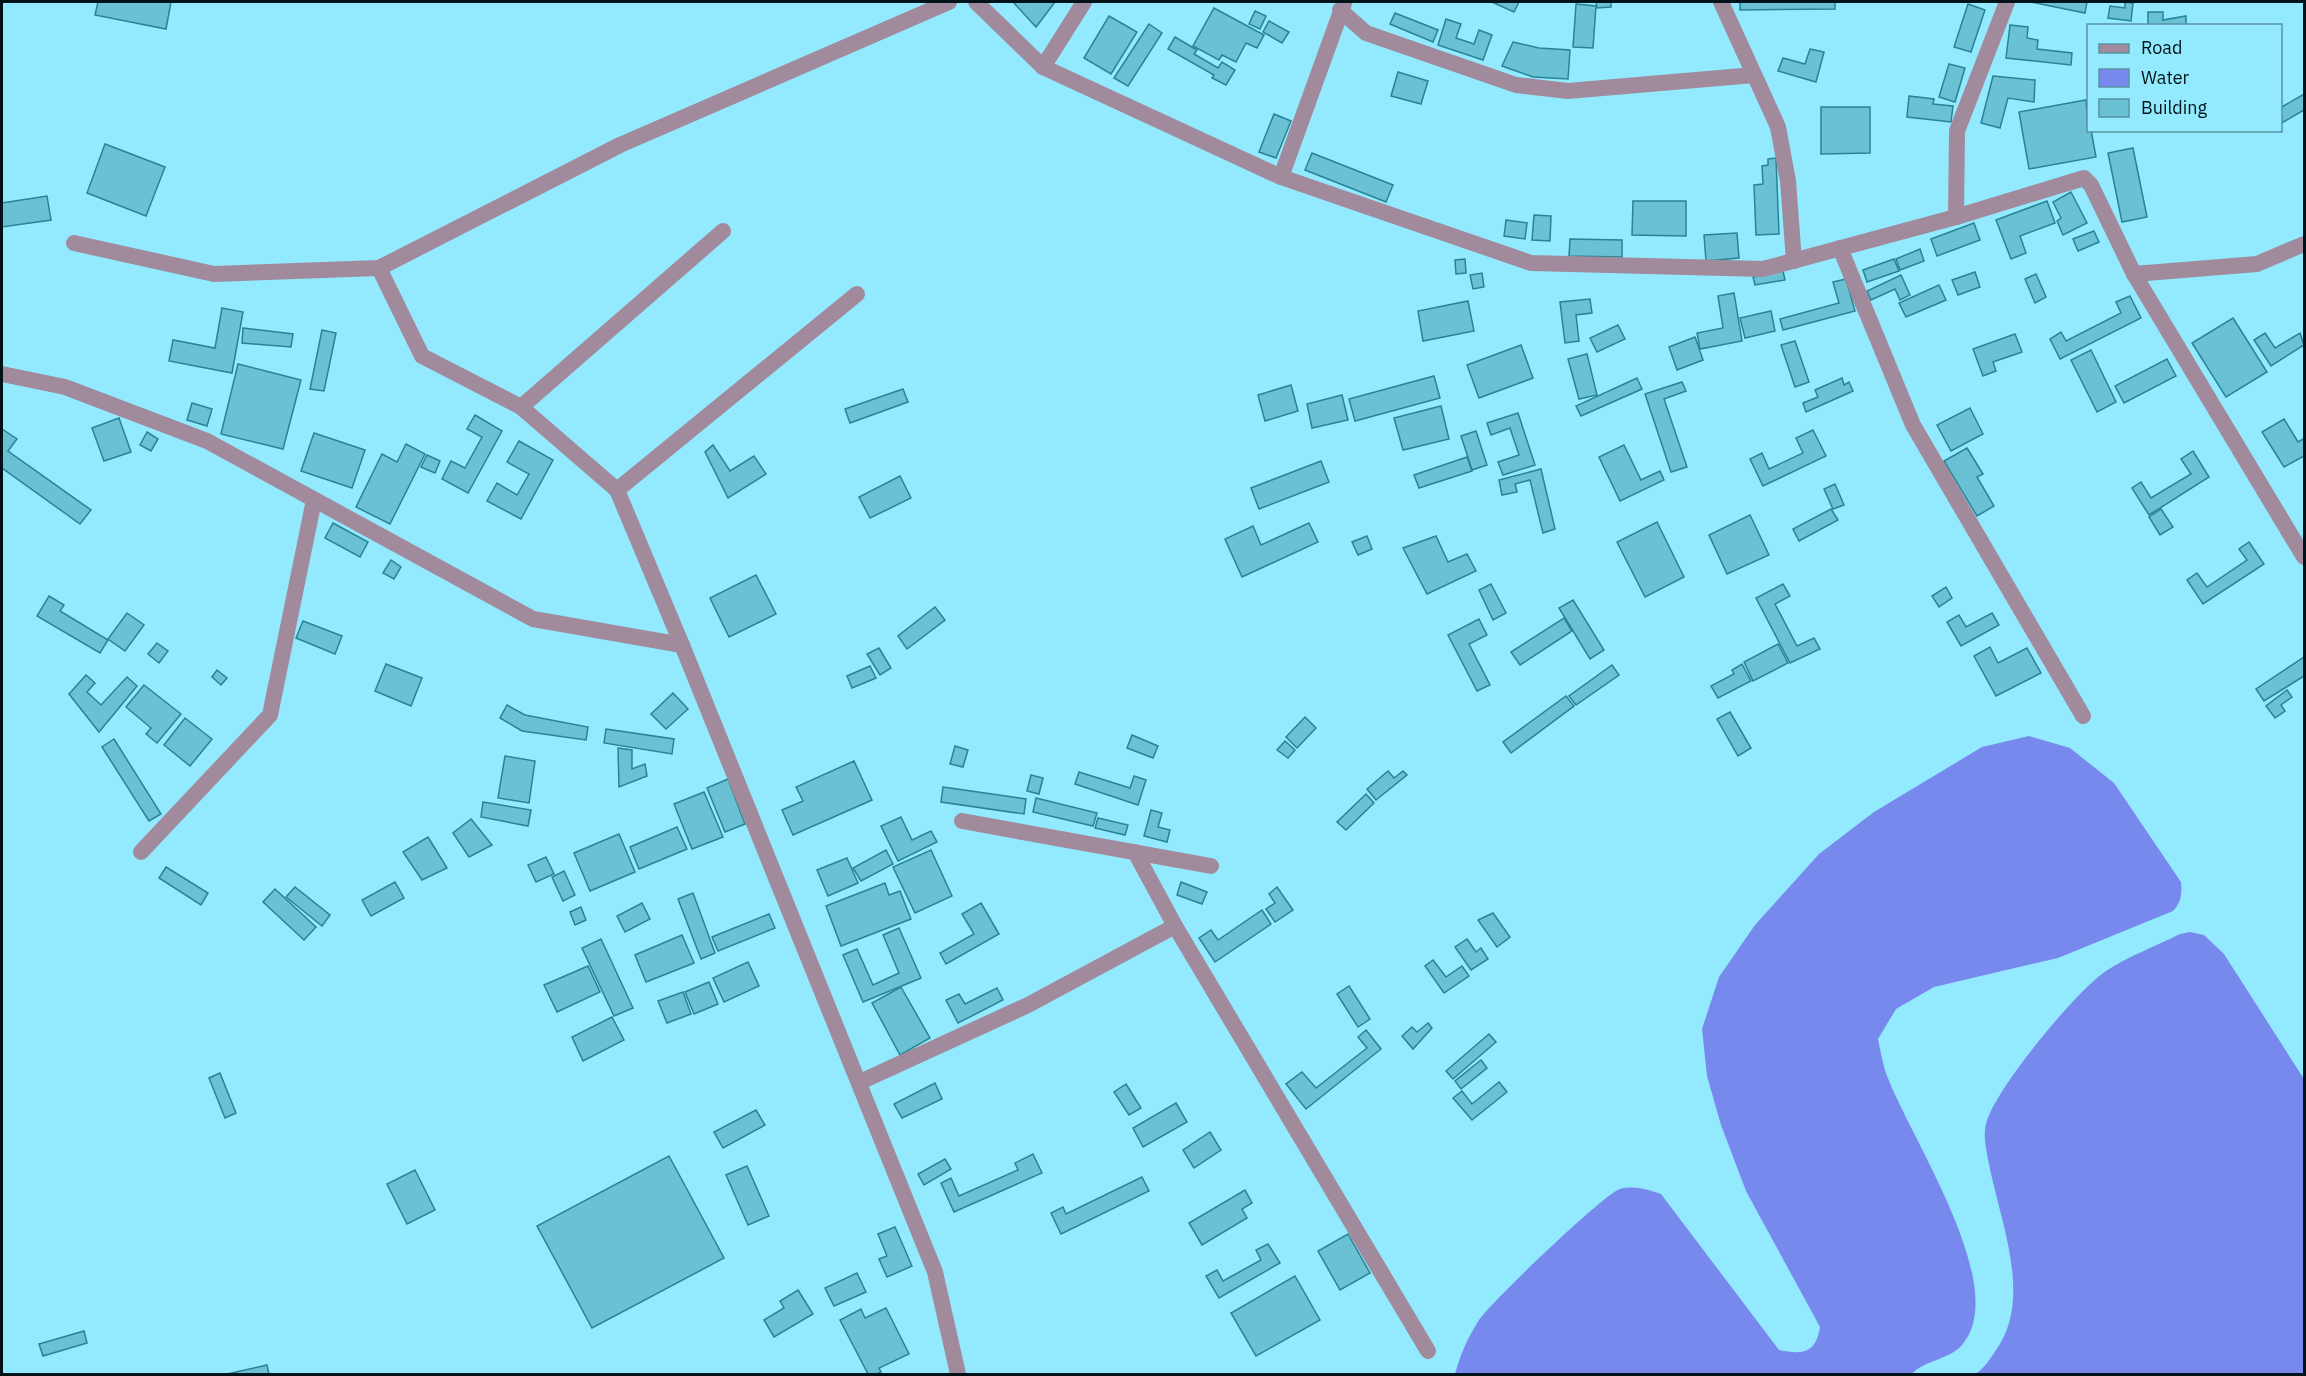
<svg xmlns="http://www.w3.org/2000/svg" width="2306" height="1376" font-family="'IBM Plex Sans',sans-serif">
	<rect width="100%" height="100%" fill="#93eafe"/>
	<g fill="#7889ed">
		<path d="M2029,736L2070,748L2114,783L2181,882C2182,895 2181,902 2173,911L2058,958L1934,987L1896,1009L1878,1039C1880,1049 1882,1060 1885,1070C1905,1131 2013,1286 1962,1345C1949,1360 1924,1360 1912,1374H1455C1460,1355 1468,1337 1479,1320C1490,1303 1605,1193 1620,1189C1634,1185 1648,1190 1661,1194L1779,1350C1803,1355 1816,1353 1820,1327L1746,1191L1721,1125L1707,1076L1702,1029L1719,977L1755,925L1819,854L1874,812L1982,747Z"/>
		<path d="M2190,932L2204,935L2224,954L2304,1079V1374H1975C1984,1369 1990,1359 1996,1350C2031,1302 2004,1231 1992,1178C1989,1163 1982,1139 1986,1124C1994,1090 2077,990 2106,971C2129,956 2156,946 2180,934Z"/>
	</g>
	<g fill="#6ac1d4" stroke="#278396" stroke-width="1.5">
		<path d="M98,2H171L166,29L95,15Z"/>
		<path d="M1013,2H1055L1036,27Z"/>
		<path d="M1492,2H1519L1514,12Z"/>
		<path d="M1596,2H1611V7L1597,8Z"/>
		<path d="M1740,2H1835V9L1740,10Z"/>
		<path d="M2031,2H2087L2085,13Z"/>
		<path d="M2125,2L2133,3L2131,21L2108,18L2110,6L2125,8Z"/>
		<path d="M1576,4L1596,6L1593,48L1573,47Z"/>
		<path d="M1968,4L1985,10L1971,52L1954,47Z"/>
		<path d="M1214,8L1264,35L1257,48L1246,43L1236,62L1222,55L1219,60L1193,46Z"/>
		<path d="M1255,11L1266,16L1260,29L1249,24Z"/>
		<path d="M2148,12H2163V20L2186,16V26H2148Z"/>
		<path d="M1395,13L1438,30L1433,42L1390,24Z"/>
		<path d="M1109,16L1137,32L1111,74L1084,58Z"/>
		<path d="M1446,19L1461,24L1456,38L1474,44L1479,30L1492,35L1483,60L1438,45Z"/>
		<path d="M1269,21L1289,32L1282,43L1263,32Z"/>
		<path d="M1149,24L1162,33L1128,86L1114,78Z"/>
		<path d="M2010,25L2028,27L2027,38L2038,40L2037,49L2072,53L2071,65L2006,58Z"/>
		<path d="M1175,37L1197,50L1194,54L1218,68L1222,62L1235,70L1226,85L1212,78L1214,75L1168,49Z"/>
		<path d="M1513,42L1539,48L1570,50L1568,79L1533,77L1502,66Z"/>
		<path d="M1810,49L1824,52L1816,82L1778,71L1783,58L1805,64Z"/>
		<path d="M1949,64L1965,68L1955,102L1939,97Z"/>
		<path d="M1398,72L1428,81L1421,104L1391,96Z"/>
		<path d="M1993,76L2035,80L2034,102L2008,98L2000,128L1981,123Z"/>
		<path d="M2304,94V110L2280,124V108Z"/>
		<path d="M1909,96L1934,99L1933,104L1953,106L1951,122L1907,117Z"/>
		<path d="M2086,100L2088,130H2091L2096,157L2029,169L2019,112Z"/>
		<path d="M1821,107H1870V153L1821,154Z"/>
		<path d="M1274,114L1291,121L1276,158L1259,152Z"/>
		<path d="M105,144L165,167L146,216L87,193Z"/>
		<path d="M2133,148L2147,217L2122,222L2108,153Z"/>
		<path d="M1312,153L1393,185L1386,202L1305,170Z"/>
		<path d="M1776,158L1779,234L1756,235L1754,185L1763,184L1762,166L1768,165V159Z"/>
		<path d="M2071,192L2087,223L2063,235L2057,221L2061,218L2053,202Z"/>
		<path d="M47,196L51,220L2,227V203Z"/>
		<path d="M1633,201H1686V236L1632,235Z"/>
		<path d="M2047,201L2055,223L2020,236L2026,253L2011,259L1996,220Z"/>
		<path d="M1534,215L1551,216L1550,241L1532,240Z"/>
		<path d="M1506,220L1527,223L1525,239L1504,236Z"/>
		<path d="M1974,223L1980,240L1937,256L1931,239Z"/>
		<path d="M2094,231L2099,242L2078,251L2073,239Z"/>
		<path d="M1737,233L1739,258L1706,261L1704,235Z"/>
		<path d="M1570,239L1622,240V257L1569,256Z"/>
		<path d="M1920,249L1924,261L1900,270L1896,259Z"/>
		<path d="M1465,259L1466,273L1456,274L1455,260Z"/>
		<path d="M1894,259L1899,271L1867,282L1863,270Z"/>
		<path d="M1783,271L1785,280L1755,285L1753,277Z"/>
		<path d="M1975,272L1980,287L1958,295L1952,280Z"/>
		<path d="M1482,273L1484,287L1473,289L1470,275Z"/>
		<path d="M2036,274L2046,297L2035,303L2025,279Z"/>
		<path d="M1901,275L1910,295L1900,300L1895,289L1871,300L1867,291Z"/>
		<path d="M1846,279L1855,311L1783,330L1780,319L1839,303L1833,282Z"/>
		<path d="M1939,285L1946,300L1906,317L1899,303Z"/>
		<path d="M1734,293L1742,341L1700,349L1697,333L1723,328L1718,296Z"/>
		<path d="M2130,296L2141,318L2060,359L2050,339L2061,332L2066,341L2121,313L2116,302Z"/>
		<path d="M1590,299L1592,313L1576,315L1579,341L1565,343L1560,302Z"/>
		<path d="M1468,301L1474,331L1423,341L1418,311Z"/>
		<path d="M222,308L243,312L232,373L169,361L173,340L215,348Z"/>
		<path d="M1771,311L1775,331L1745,338L1740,318Z"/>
		<path d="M2233,318L2267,372L2226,397L2192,343Z"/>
		<path d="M1618,325L1625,339L1597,352L1590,338Z"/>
		<path d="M243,328L293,334L291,347L242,343Z"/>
		<path d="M322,330L336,333L324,391L310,389Z"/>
		<path d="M2265,333L2275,348L2300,333L2304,345L2271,366L2254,340Z"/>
		<path d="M2015,334L2022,352L1993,362L1996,371L1983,376L1973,349Z"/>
		<path d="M1695,337L1703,360L1677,370L1669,347Z"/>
		<path d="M1795,341L1809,382L1795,387L1781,345Z"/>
		<path d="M1521,345L1533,378L1479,398L1467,365Z"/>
		<path d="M2091,350L2116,402L2097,412L2071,360Z"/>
		<path d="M1587,354L1597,395L1579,399L1568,359Z"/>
		<path d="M2167,359L2176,376L2124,403L2115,386Z"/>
		<path d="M238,364L301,380L283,449L221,434Z"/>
		<path d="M1434,376L1440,398L1355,421L1349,399Z"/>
		<path d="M1637,378L1642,389L1581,416L1576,406Z"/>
		<path d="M1842,378L1844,385L1849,382L1853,391L1806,412L1803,403L1818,397L1815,390Z"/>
		<path d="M1682,382L1686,391L1664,399L1687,467L1671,472L1645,394Z"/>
		<path d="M1291,385L1298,411L1265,421L1258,395Z"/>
		<path d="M903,389L908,402L850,423L845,409Z"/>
		<path d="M1342,395L1348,420L1312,428L1307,404Z"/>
		<path d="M192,403L212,409L207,426L187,420Z"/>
		<path d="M1441,406L1449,439L1403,450L1394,418Z"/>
		<path d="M1970,408L1983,434L1951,451L1937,425Z"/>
		<path d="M1518,413L1535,465L1503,475L1498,462L1519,455L1510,428L1491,435L1487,423Z"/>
		<path d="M475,415L502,431L468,493L442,479L451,461L465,468L482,437L467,429Z"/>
		<path d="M119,418L131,452L104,461L92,428Z"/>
		<path d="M2284,419L2298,442L2303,439L2304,441V456L2284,467L2262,432Z"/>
		<path d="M2,429L17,439L8,451L91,510L80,524L2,468Z"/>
		<path d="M1813,430L1826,456L1763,486L1750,459L1762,453L1769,469L1803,453L1796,438Z"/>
		<path d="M1476,431L1487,465L1472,470L1461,436Z"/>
		<path d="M147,432L158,439L151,451L140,445Z"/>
		<path d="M314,433L365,450L352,488L301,471Z"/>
		<path d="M519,441L553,460L521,519L487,501L497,483L517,495L529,474L507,462Z"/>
		<path d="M406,444L425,454L390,524L356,507L382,454L397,462Z"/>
		<path d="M713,445L730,471L754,456L766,474L728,498L705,452Z"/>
		<path d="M1624,445L1641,480L1660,471L1664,480L1620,501L1599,457Z"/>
		<path d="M1967,448L1983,474L1977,477L1994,506L1977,516L1944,461Z"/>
		<path d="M2193,451L2209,477L2149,515L2132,488L2141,482L2151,498L2191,474L2181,459Z"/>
		<path d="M427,455L440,461L435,473L421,467Z"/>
		<path d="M1467,457L1472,471L1419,488L1414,475Z"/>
		<path d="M1321,461L1329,482L1259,509L1251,488Z"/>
		<path d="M1541,469L1555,529L1543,533L1530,480L1515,484L1517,492L1502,495L1499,480Z"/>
		<path d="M900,476L911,498L870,518L859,497Z"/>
		<path d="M1835,484L1844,505L1833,509L1824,489Z"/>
		<path d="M1831,509L1838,520L1799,541L1793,529Z"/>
		<path d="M2161,509L2173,527L2160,535L2149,517Z"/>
		<path d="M1750,515L1769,555L1727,574L1709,535Z"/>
		<path d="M1657,522L1684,577L1645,597L1617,542Z"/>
		<path d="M333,523L368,542L360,557L325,538Z"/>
		<path d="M1309,523L1318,542L1242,577L1225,539L1253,526L1261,545Z"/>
		<path d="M1367,536L1372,549L1358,555L1352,542Z"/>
		<path d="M1436,536L1448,562L1467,554L1476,571L1427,594L1403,548Z"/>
		<path d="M2249,542L2264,564L2203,604L2187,580L2197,573L2207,587L2247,560L2239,549Z"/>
		<path d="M391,560L401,567L394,579L383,573Z"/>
		<path d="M756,575L776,614L729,637L710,598Z"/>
		<path d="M1491,584L1506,613L1493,620L1479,590Z"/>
		<path d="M1783,584L1790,596L1775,604L1797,646L1814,638L1820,649L1790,663L1756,598Z"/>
		<path d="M1946,587L1952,598L1939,607L1932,596Z"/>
		<path d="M49,596L64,605L60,611L108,640L100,653L37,616Z"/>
		<path d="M1573,600L1604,650L1590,659L1559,608Z"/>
		<path d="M935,607L945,620L907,649L898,636Z"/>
		<path d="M127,613L144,625L125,651L108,639Z"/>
		<path d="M1992,613L1999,625L1961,646L1947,622L1959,615L1966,627Z"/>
		<path d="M1564,618L1572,631L1520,665L1511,652Z"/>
		<path d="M1479,619L1487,635L1469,644L1490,685L1477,691L1448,635Z"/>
		<path d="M303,621L342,636L335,654L296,638Z"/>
		<path d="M157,643L168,651L159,663L148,654Z"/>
		<path d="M1778,644L1788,663L1753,681L1744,662Z"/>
		<path d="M1990,647L1998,663L2027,648L2041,673L1996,696L1974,656Z"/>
		<path d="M879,648L891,668L880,675L867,654Z"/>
		<path d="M2304,657V676L2264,701L2256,689Z"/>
		<path d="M386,664L422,678L411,706L375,691Z"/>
		<path d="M1742,664L1751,681L1718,698L1711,686L1734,674L1732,670Z"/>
		<path d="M1612,665L1619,675L1576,705L1569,696Z"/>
		<path d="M870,666L876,678L852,688L847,676Z"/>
		<path d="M217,670L227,678L221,685L212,677Z"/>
		<path d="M86,675L95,683L87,692L101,705L127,677L137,686L99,732L69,694Z"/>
		<path d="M144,685L181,714L157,743L146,734L151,728L126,707Z"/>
		<path d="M2287,690L2292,697L2281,705L2285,711L2275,718L2266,706Z"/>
		<path d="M673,693L688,709L666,729L651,714Z"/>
		<path d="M1566,696L1574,706L1511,753L1503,742Z"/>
		<path d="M507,705L525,715L588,727L586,740L522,731L500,718Z"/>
		<path d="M1730,712L1751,748L1738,756L1717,719Z"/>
		<path d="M1305,717L1316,728L1297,748L1286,737Z"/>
		<path d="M185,718L212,739L190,766L164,745Z"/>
		<path d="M606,729L674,739L672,754L604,743Z"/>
		<path d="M1132,735L1158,746L1153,758L1127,748Z"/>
		<path d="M114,739L161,814L149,821L102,747Z"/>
		<path d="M1285,741L1295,750L1288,758L1277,750Z"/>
		<path d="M955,746L968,750L963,767L950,764Z"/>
		<path d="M618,748L632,750V769L645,764L647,776L619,787Z"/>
		<path d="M505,756L535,761L529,803L498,798Z"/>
		<path d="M854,761L872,800L793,835L782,810L803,801L796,787Z"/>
		<path d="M1388,771L1394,778L1403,771L1407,775L1376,800L1367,789Z"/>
		<path d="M1079,772L1130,788L1134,776L1146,780L1138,805L1075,784Z"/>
		<path d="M1031,775L1043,778L1039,794L1027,791Z"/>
		<path d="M728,779L745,824L725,832L707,788Z"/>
		<path d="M943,787L1026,799L1024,814L941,802Z"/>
		<path d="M704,792L723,837L692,849L674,804Z"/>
		<path d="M1366,794L1374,803L1346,830L1337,822Z"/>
		<path d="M1036,798L1097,813L1093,826L1033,812Z"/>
		<path d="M483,802L531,810L528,826L481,817Z"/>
		<path d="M1151,810L1162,813L1158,827L1170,830L1167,842L1144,836Z"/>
		<path d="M901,817L912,840L931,831L937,842L898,861L881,826Z"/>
		<path d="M1098,818L1128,825L1125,835L1095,828Z"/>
		<path d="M471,819L492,845L469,857L453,833Z"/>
		<path d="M677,827L687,849L639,869L630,847Z"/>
		<path d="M619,834L635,872L590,891L574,853Z"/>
		<path d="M428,837L447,868L422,880L403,852Z"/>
		<path d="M886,850L893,864L861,881L853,868Z"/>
		<path d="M931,850L952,896L915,913L893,867Z"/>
		<path d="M546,857L554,874L536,882L528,865Z"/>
		<path d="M847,858L858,883L828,896L817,870Z"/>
		<path d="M166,867L208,893L201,905L159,878Z"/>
		<path d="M564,871L575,895L563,901L552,877Z"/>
		<path d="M395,882L404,898L371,916L362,900Z"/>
		<path d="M1181,882L1207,892L1202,904L1177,895Z"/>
		<path d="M885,883L889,895L900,891L911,919L841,946L826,906Z"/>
		<path d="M295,887L330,915L322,926L286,897Z"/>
		<path d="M1277,887L1293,910L1275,922L1266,909L1275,903L1269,894Z"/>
		<path d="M275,889L316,927L304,940L263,902Z"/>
		<path d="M693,893L715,953L701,959L678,899Z"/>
		<path d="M642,903L650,919L625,932L617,916Z"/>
		<path d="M981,903L999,934L946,964L940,953L974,934L962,914Z"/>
		<path d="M581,907L586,920L575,925L570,912Z"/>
		<path d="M1262,910L1271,924L1215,962L1199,938L1211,930L1218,940Z"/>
		<path d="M1493,913L1510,937L1497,947L1478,920Z"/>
		<path d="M769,914L775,928L718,951L712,937Z"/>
		<path d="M899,928L921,978L863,1002L843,955L857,949L873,985L899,973L883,935Z"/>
		<path d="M682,935L694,963L646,982L635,955Z"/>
		<path d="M601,939L633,1008L614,1016L582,948Z"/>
		<path d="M1467,939L1476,952L1481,948L1488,959L1471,970L1455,947Z"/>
		<path d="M1433,960L1446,977L1462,966L1469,976L1444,993L1425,966Z"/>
		<path d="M748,962L759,986L724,1002L713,978Z"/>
		<path d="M588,966L600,992L557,1012L544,985Z"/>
		<path d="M709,982L718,1004L694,1014L685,992Z"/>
		<path d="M1349,986L1370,1019L1358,1027L1337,994Z"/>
		<path d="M901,987L930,1038L900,1055L872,1003Z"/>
		<path d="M997,988L1003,1000L958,1023L946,1000L959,994L965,1004Z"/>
		<path d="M683,992L691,1014L667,1023L658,1001Z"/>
		<path d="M612,1017L624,1040L583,1061L572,1037Z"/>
		<path d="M1428,1023L1432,1028L1413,1049L1402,1036L1412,1027L1417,1032Z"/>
		<path d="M1366,1030L1381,1049L1306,1109L1286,1084L1302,1072L1316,1088L1367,1048L1358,1037Z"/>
		<path d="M1489,1034L1496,1042L1453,1079L1446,1071Z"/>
		<path d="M1481,1060L1487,1068L1461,1089L1455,1081Z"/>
		<path d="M220,1073L236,1113L225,1118L209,1078Z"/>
		<path d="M1499,1082L1507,1092L1472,1120L1453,1098L1462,1091L1472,1104Z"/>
		<path d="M935,1083L942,1099L902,1118L894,1104Z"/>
		<path d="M1126,1084L1141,1108L1129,1115L1114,1092Z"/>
		<path d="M1176,1103L1187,1122L1143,1147L1133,1128Z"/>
		<path d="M756,1110L765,1125L723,1148L714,1132Z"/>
		<path d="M1210,1132L1221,1150L1194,1168L1183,1150Z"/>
		<path d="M1033,1154L1042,1173L954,1212L941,1183L951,1178L959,1196L1018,1170L1015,1163Z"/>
		<path d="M669,1156L724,1258L592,1328L537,1226Z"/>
		<path d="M945,1159L951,1169L924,1185L918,1174Z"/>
		<path d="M747,1166L769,1216L748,1225L726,1175Z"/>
		<path d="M415,1170L435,1210L407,1224L387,1184Z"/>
		<path d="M1142,1177L1149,1191L1061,1234L1051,1213L1063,1207L1066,1214Z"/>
		<path d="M1245,1190L1252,1203L1242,1209L1247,1218L1202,1245L1189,1223Z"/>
		<path d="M895,1227L912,1266L887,1277L879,1259L887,1256L878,1234Z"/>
		<path d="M1348,1234L1370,1273L1340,1290L1318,1251Z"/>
		<path d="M1268,1244L1280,1263L1219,1298L1206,1276L1217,1270L1223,1281L1261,1260L1256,1250Z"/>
		<path d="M857,1273L866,1292L834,1306L825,1288Z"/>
		<path d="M1295,1276L1320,1320L1256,1356L1231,1313Z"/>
		<path d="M798,1290L813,1314L774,1337L764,1320L784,1308L780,1301Z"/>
		<path d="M886,1308L909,1354L879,1368L881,1372L877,1374H868L840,1320L861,1309L865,1318Z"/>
		<path d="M84,1331L87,1343L43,1356L39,1344Z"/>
		<path d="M267,1365L269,1374H227Z"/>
	</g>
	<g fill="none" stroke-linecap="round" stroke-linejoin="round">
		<g stroke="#a28a9d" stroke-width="16">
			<path d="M976,2L1043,67L1281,177L1531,263L1763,269L1956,217L2084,178L2091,185L2134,274L2304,557"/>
			<path d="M1721,2L1778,127L1788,181L1794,261"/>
			<path d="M1340,10L1366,33L1516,85L1568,91L1754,75"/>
			<path d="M1043,67L1084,2"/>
			<path d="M1281,177L1344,3"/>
			<path d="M1956,217L1957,131L2007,2"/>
			<path d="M74,243L214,274L379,268L620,145L949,2"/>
			<path d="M1840,248L1913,425L2083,716"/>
			<path d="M379,268L422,356L521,407L617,490L682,645"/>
			<path d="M2134,274L2257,264L2304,244"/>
			<path d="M2,374L65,387L207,441L533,619L682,645L935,1272L958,1374"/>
			<path d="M521,407L723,231"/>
			<path d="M617,490L857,294"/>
			<path d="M962,821L1211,866"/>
			<path d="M141,852L270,715L314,500"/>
			<path d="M1135,852L1175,926L1428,1351"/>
			<path d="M860,1082L1028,1005L1175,926"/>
		</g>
	</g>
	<rect width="2306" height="1376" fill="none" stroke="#001318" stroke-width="6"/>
	<rect x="2087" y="24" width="195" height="108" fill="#93eafe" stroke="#5894a2" stroke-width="1.5"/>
	<rect x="2099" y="44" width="30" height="9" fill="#a28a9d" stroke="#5894a2" stroke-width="1.5"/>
	<text x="2141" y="54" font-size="18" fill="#001318">Road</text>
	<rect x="2099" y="69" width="30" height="18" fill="#7889ed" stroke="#5894a2" stroke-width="1.5"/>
	<text x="2141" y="84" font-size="18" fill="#001318">Water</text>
	<rect x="2099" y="99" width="30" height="18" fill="#6ac1d4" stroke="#5894a2" stroke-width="1.5"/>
	<text x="2141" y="114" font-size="18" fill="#001318">Building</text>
</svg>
